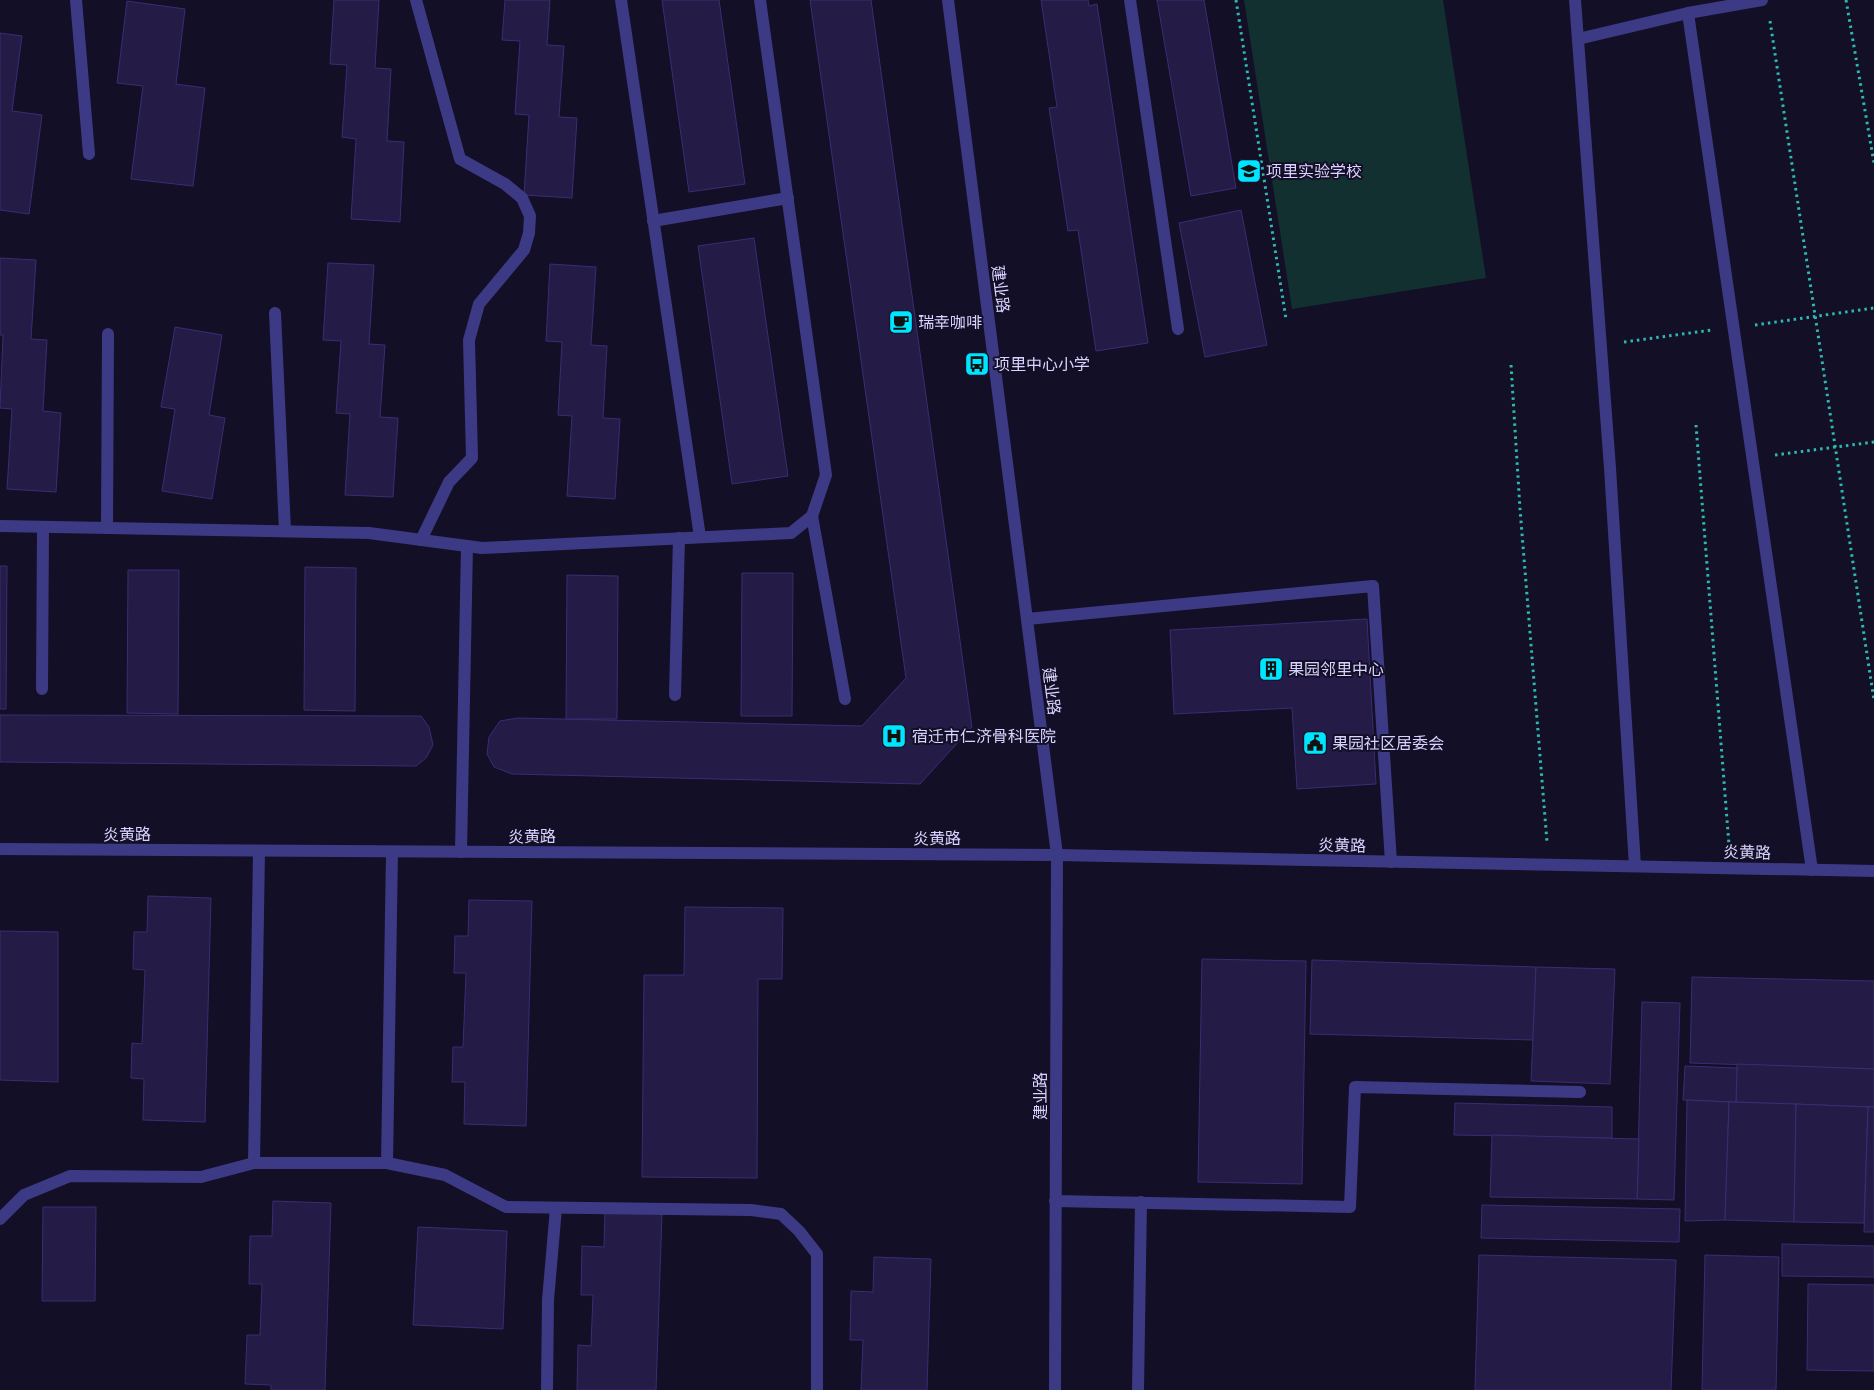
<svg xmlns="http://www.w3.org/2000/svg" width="1874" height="1390" font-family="'IBM Plex Sans','Noto Sans SC',sans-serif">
	<rect width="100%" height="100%" fill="#130f26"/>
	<path fill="#12302f" d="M1244,0H1443L1486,278L1292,309Z"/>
	<g fill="#241b47" stroke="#3b2d73">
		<path d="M334,0H379L375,68L391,69L387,141L404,142L400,222L351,219L356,139L342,137L347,65L330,64Z"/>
		<path d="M505,0H550L547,45L564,46L559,117L577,118L572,198L524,195L529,115L515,114L520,41L502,40Z"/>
		<path d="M662,0H719L745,184L689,192Z"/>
		<path d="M810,0H871L972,727L920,784L512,774L494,767L487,754L489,737L500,721L518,718L862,726L906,678Z"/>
		<path d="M1041,0H1088L1089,6L1097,4L1148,343L1096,351L1078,230L1068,231L1049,108L1057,107Z"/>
		<path d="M1157,0H1204L1236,188L1191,196Z"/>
		<path d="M127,1L185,9L176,84L205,88L193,186L131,179L143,86L117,83Z"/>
		<path d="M0,33L22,36L12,111L42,115L29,214L0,210Z"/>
		<path d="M1241,210L1267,345L1205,357L1179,223Z"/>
		<path d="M754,238L788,476L732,484L698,246Z"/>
		<path d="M0,258L36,260L31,339L47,340L43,411L61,413L56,492L7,489L12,409L0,408L3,335H0Z"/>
		<path d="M328,263L374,265L369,344L385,345L380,417L398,418L393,497L345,495L350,414L336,413L341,341L323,340Z"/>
		<path d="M550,264L596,267L591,345L607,346L603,418L620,419L615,499L567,496L572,416L558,415L562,342L546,341Z"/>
		<path d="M175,327L222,335L209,415L225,418L212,499L162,491L175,409L161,407Z"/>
		<path d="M0,566H7L6,709H0Z"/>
		<path d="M305,567L356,568L355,711L304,710Z"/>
		<path d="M128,570H179L178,714L127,713Z"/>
		<path d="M742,573H793L792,716H741Z"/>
		<path d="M567,575L618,576L617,719H566Z"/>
		<path d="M1367,619L1376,784L1297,789L1292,708L1174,714L1170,630Z"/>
		<path d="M0,715L421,716L429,727L433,745L426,758L416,766L0,762Z"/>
		<path d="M148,896L211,898L205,1122L143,1120L144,1079L131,1078L132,1043L142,1044L145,970L133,969L134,932H147Z"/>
		<path d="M469,900L532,901L526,1126L464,1124L465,1082H452L453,1047H463L466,973H454L455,936H468Z"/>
		<path d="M685,907L783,908L782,979H758L757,1178L642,1177L644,975H684Z"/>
		<path d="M0,931L58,932V1082L0,1080Z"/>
		<path d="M1202,959L1306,961L1302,1184L1198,1182Z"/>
		<path d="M1312,960L1536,967L1533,1040L1310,1034Z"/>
		<path d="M1536,967L1615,969L1610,1084L1531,1081Z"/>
		<path d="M1692,977L1874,981V1069L1690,1063Z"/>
		<path d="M1642,1002L1680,1003L1674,1200L1637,1199Z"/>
		<path d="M1737,1064L1874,1069V1107L1736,1102Z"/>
		<path d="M1685,1066L1737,1068L1736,1102L1683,1100Z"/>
		<path d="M1687,1100L1729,1102L1725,1220L1685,1221Z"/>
		<path d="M1729,1102L1796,1104L1794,1222L1725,1220Z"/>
		<path d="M1455,1103L1612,1107V1138L1454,1135Z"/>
		<path d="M1796,1104L1868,1107L1864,1223L1794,1222Z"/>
		<path d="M1868,1107H1874V1232H1864Z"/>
		<path d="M1492,1135L1639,1139L1637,1199L1490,1197Z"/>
		<path d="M273,1201L331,1203L325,1390H271V1385L245,1384L247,1335H260L262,1284H249L250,1236H272Z"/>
		<path d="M1482,1205L1680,1209L1679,1242L1481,1238Z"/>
		<path d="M43,1207H96L95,1301H42Z"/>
		<path d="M605,1212L662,1214L656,1390H577L578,1345L591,1346L593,1295H581L582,1246L604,1247Z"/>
		<path d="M418,1227L507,1231L503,1329L413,1325Z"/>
		<path d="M1782,1244L1874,1246V1277L1782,1276Z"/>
		<path d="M1479,1255L1676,1260L1671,1390H1475Z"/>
		<path d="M1705,1255L1779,1257L1776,1390H1702Z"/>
		<path d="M874,1257L931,1259L927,1390H861L863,1340H850L851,1291L873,1292Z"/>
		<path d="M1808,1284L1874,1285V1371L1807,1370Z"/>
	</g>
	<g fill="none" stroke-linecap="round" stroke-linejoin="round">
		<g stroke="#2fb8b0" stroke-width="3" stroke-dasharray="2.5 4" stroke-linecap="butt">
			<path d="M1236,0L1286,319"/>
			<path d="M1846,0L1874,163"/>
			<path d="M1770,21L1874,700"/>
			<path d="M1755,325L1874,308"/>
			<path d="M1624,342L1712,330"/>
			<path d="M1511,365L1520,509L1547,842"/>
			<path d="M1696,425L1729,845"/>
			<path d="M1775,455L1874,442"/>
		</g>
		<g stroke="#3d3a85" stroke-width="12">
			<path d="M76,0L89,154"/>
			<path d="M416,0L460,159L505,184L522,198L530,216L529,233L524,250L479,304L469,340L472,458L449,482L421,540"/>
			<path d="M621,0L700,537"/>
			<path d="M1130,0L1178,329"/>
			<path d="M1575,0L1610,468L1635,866"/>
			<path d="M1762,0L1688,13L1812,870"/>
			<path d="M1578,39L1688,13"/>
			<path d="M653,221L788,198"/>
			<path d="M275,313L285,531"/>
			<path d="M812,516L845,699"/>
			<path d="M0,526L369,533L482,548L791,533L812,516L826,475L760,0"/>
			<path d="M107,528L108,334"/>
			<path d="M1027,619L1373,586L1391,862"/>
			<path d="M42,689L43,527"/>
			<path d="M675,695L679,538"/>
			<path d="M461,852L467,546"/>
			<path d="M254,1163L259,851"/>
			<path d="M387,1163L392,852"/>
			<path d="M1055,1201L1350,1207L1355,1087L1580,1092"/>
			<path d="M0,1219L24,1195L70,1176L201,1177L254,1163H387L445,1175L506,1207L751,1210L781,1214L799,1231L817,1254V1390"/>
			<path d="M547,1390L548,1300L556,1208"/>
			<path d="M1138,1390L1141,1202"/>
		</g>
		<g stroke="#3d3a85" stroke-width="12">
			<path d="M948,0L1057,855L1055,1390"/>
			<path d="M0,849L1057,855L1874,871"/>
		</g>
	</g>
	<defs>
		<symbol id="school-square" viewBox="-11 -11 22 22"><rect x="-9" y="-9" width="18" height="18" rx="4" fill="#00e5ff" stroke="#130f26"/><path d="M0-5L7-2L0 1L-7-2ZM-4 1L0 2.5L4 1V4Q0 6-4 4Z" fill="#111"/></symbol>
		<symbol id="cafe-square" viewBox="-11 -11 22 22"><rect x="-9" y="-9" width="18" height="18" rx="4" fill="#00e5ff" stroke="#130f26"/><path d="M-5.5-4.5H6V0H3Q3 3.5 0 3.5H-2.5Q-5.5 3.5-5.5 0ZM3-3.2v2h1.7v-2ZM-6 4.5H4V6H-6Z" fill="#111"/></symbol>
		<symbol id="bus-square" viewBox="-11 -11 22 22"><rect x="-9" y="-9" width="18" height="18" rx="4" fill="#00e5ff" stroke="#130f26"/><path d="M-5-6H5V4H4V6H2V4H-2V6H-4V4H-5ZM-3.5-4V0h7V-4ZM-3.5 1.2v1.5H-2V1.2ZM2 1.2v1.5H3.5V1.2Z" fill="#111"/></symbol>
		<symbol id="building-square" viewBox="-11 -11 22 22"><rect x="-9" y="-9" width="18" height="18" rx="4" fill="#00e5ff" stroke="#130f26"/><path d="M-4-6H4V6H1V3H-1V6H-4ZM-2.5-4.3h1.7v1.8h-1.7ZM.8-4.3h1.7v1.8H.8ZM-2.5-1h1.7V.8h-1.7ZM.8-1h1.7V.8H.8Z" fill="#111"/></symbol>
		<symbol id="hospital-square" viewBox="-11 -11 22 22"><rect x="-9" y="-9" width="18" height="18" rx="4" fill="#00e5ff" stroke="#130f26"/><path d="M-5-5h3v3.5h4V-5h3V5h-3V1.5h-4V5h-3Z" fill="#111"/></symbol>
		<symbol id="civic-square" viewBox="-11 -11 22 22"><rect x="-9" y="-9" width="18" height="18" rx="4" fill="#00e5ff" stroke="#130f26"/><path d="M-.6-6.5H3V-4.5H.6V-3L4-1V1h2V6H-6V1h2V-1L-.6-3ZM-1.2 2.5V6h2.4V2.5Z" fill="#111"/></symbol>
	</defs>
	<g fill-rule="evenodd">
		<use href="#school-square" x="1235" y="157" width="28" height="28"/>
		<use href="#cafe-square" x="887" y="308" width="28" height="28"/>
		<use href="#bus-square" x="963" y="350" width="28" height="28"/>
		<use href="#building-square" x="1257" y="655" width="28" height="28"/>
		<use href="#hospital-square" x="880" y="722" width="28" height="28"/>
		<use href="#civic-square" x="1301" y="729" width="28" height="28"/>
	</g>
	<g text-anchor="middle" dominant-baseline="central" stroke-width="4" stroke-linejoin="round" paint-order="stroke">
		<g font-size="16" fill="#d9d4ff" stroke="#130f26" text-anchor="start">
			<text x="1266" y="171">项里实验学校</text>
			<text x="918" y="322">瑞幸咖啡</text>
			<text x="994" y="364">项里中心小学</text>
			<text x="1288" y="669">果园邻里中心</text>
			<text x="912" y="736">宿迁市仁济骨科医院</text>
			<text x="1332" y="743">果园社区居委会</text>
		</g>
		<g font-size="16" fill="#d9d4ff" stroke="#130f26">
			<text transform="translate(1001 289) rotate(83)">建业路</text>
			<text transform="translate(1052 691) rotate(83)">建业路</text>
			<text x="127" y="834">炎黄路</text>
			<text x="532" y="836">炎黄路</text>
			<text x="937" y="838">炎黄路</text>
			<text transform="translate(1342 845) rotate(1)">炎黄路</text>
			<text transform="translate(1747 852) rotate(1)">炎黄路</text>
			<text transform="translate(1040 1096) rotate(-90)">建业路</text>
		</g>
	</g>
</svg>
